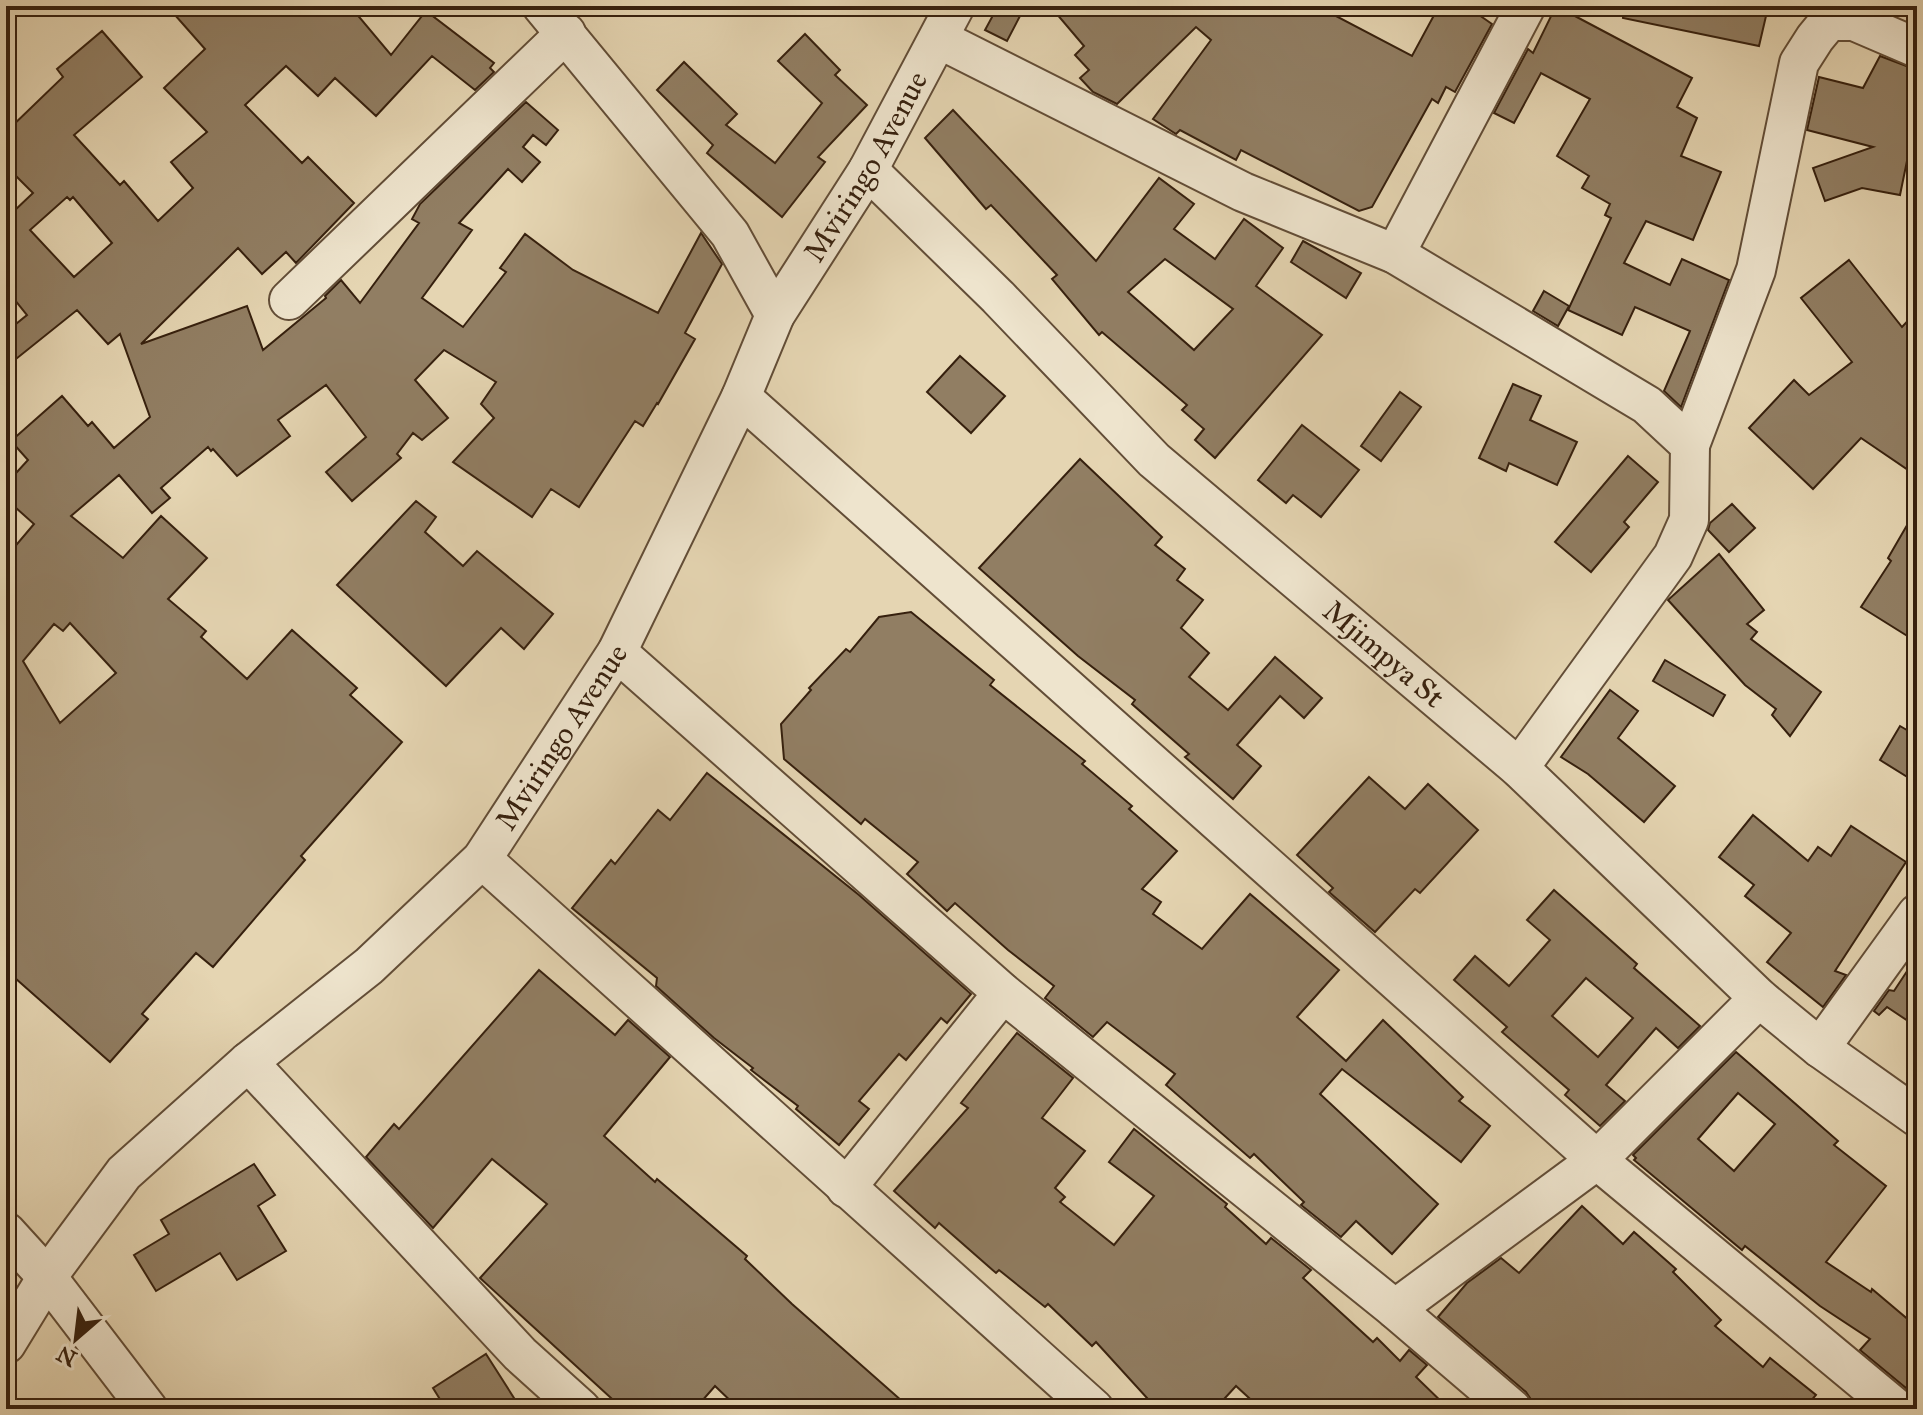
<svg xmlns="http://www.w3.org/2000/svg" width="1923" height="1415" font-family="'IM FELL Great Primer',serif">
	<rect width="100%" height="100%" fill="#e5d5b2"/>
	<filter id="stains"><feTurbulence type="fractalNoise" baseFrequency=".0025" numOctaves="4"/><feColorMatrix values="0 0 0 0 .2 0 0 0 0 .09 0 0 0 0 .02 0 0 0 .5 -.17"/></filter>
	<radialGradient id="worn" r=".72"><stop offset=".6" stop-color="#630" stop-opacity="0"/><stop offset="1" stop-color="#630" stop-opacity=".3"/></radialGradient>
	<g fill="#917e63" stroke="#36200e" stroke-width="2" fill-rule="evenodd">
		<path d="M167,6H350L391,55L426,11L494,63L490,68L494,72L475,90L432,56L376,116L335,78L318,96L286,66L245,105L302,163L308,157L354,203L296,263L286,252L262,274L238,248L141,344L247,306L263,350L326,298L325,296L341,280L360,303L419,223L412,219L420,204L526,102L558,130L546,145L533,135L523,147L540,162L522,182L508,169L459,223L472,230L422,298L463,327L506,272L500,268L525,234L573,270L658,313L701,233L722,264L685,333L695,339L658,404L657,403L643,426L635,421L579,507L551,489L532,517L453,462L494,418L481,404L496,382L444,350L415,380L448,418L422,440L413,433L397,454L401,458L352,501L326,472L366,437L326,385L278,420L290,436L237,476L213,449L211,451L208,447L161,488L170,498L152,513L119,475L71,516L123,558L161,516L207,558L168,599L206,631L201,637L247,679L292,630L357,688L350,695L402,742L301,856L305,860L213,967L196,953L142,1014L148,1019L110,1062L6,970V557L34,524L6,499V484L28,460L11,441L62,396L88,426L92,422L114,448L150,417L120,334L108,344L77,310L6,367V332L27,315L6,289V204L13,212L33,193L6,166V132L63,77L57,69L102,31L142,77L74,135L120,185L124,181L158,221L193,188L171,162L207,132L164,88L205,49ZM67,197L70,200L73,197L112,243L74,277L30,230ZM70,623L116,673L60,723L23,661L54,624L63,631Z"/>
		<path d="M998,6L1020,16L1007,41L985,30Z"/>
		<path d="M1050,6H1317L1412,56L1439,6H1466L1492,24L1455,92L1446,87L1438,103L1432,99L1372,207L1359,211L1241,150L1236,160L1180,130L1176,134L1153,119L1211,40L1196,27L1117,104L1093,92L1080,78L1089,70L1075,55L1084,46Z"/>
		<path d="M1556,6L1692,78L1677,107L1697,118L1681,156L1721,172L1693,240L1646,221L1624,263L1670,285L1682,259L1729,280L1681,407L1664,391L1690,331L1635,307L1622,335L1568,310L1611,218L1605,215L1610,204L1582,188L1589,176L1557,156L1590,99L1541,73L1514,123L1494,113L1528,49L1533,53Z"/>
		<path d="M1624,6H1717L1766,16L1759,46L1623,18Z"/>
		<path d="M805,34L840,70L835,75L867,105L818,157L825,162L782,217L707,153L713,145L657,90L684,62L737,114L726,125L775,163L822,103L778,61Z"/>
		<path d="M1880,56L1917,70V156L1909,151L1900,195L1862,188L1825,201L1813,168L1873,147L1807,130L1819,77L1863,88Z"/>
		<path d="M953,110L1096,261L1159,178L1194,204L1174,229L1215,259L1244,219L1283,248L1256,286L1322,335L1215,458L1195,440L1204,429L1182,410L1187,405L1102,332L1099,335L1052,279L1057,275L991,205L986,209L925,138ZM1165,259L1233,309L1194,350L1128,292Z"/>
		<path d="M1303,241L1361,273L1346,298L1291,262Z"/>
		<path d="M1849,260L1902,327L1917,311V476L1861,438L1813,489L1749,428L1794,380L1809,395L1852,362L1801,298Z"/>
		<path d="M1544,291L1569,306L1558,326L1533,311Z"/>
		<path d="M960,356L1005,396L971,433L927,392Z"/>
		<path d="M1513,384L1541,396L1530,420L1577,442L1557,485L1509,463L1506,471L1479,458Z"/>
		<path d="M1400,392L1421,407L1381,461L1361,446Z"/>
		<path d="M1302,425L1359,470L1321,517L1293,495L1286,503L1258,480Z"/>
		<path d="M1628,456L1658,482L1624,522L1629,527L1591,572L1555,542Z"/>
		<path d="M1080,459L1162,537L1155,545L1185,569L1177,580L1203,600L1181,628L1209,653L1189,677L1228,710L1275,657L1322,698L1304,718L1280,696L1237,745L1261,766L1233,799L1185,757L1189,754L1132,704L1135,700L1078,656L979,568Z"/>
		<path d="M416,501L436,517L425,532L463,566L477,551L553,614L524,649L501,628L446,686L337,585Z"/>
		<path d="M1732,504L1755,528L1729,552L1708,530L1710,523Z"/>
		<path d="M1917,508V642L1861,607L1891,561L1888,558Z"/>
		<path d="M1719,554L1764,610L1747,624L1757,632L1751,639L1821,692L1790,736L1772,715L1776,709L1745,685L1668,600Z"/>
		<path d="M911,612L994,680L990,685L1085,761L1082,764L1132,806L1129,809L1177,851L1142,889L1161,902L1153,914L1202,949L1250,894L1339,970L1297,1017L1346,1061L1383,1020L1463,1097L1459,1101L1490,1126L1461,1162L1342,1069L1320,1094L1438,1204L1392,1254L1356,1221L1341,1237L1301,1205L1304,1202L1254,1154L1250,1158L1166,1085L1175,1074L1107,1022L1093,1037L1045,998L1054,986L1008,950L955,903L947,911L907,874L918,862L865,819L861,824L784,759L781,724L811,690L809,688L846,649L850,652L879,617Z"/>
		<path d="M1665,660L1725,695L1713,716L1653,681Z"/>
		<path d="M1610,690L1638,711L1618,738L1675,786L1644,822L1588,774L1561,757Z"/>
		<path d="M1900,726L1917,736V783L1880,760Z"/>
		<path d="M707,773L859,895L971,994L947,1023L941,1018L906,1060L899,1054L859,1101L869,1109L839,1145L796,1109L798,1106L751,1070L753,1068L714,1038L656,986L657,978L572,908L611,860L615,864L658,810L670,820Z"/>
		<path d="M1369,777L1405,809L1428,784L1478,830L1420,893L1415,889L1375,932L1329,892L1333,888L1297,855Z"/>
		<path d="M1753,815L1808,861L1818,847L1831,856L1851,826L1906,862L1835,971L1846,975L1823,1007L1767,962L1791,933L1745,896L1754,885L1719,857Z"/>
		<path d="M1554,890L1637,964L1634,968L1700,1026L1678,1048L1656,1028L1606,1085L1625,1101L1600,1126L1565,1095L1569,1090L1502,1032L1507,1027L1454,980L1475,956L1509,986L1550,940L1527,920ZM1586,978L1633,1018L1598,1057L1552,1016Z"/>
		<path d="M1917,956V1027L1887,1007L1879,1015L1874,1011L1889,990L1894,991Z"/>
		<path d="M539,970L615,1035L628,1020L670,1057L604,1136L655,1182L657,1179L747,1256L745,1259L792,1304L911,1409H739L715,1386L695,1409H623L480,1278L547,1204L492,1159L433,1228L366,1157L394,1124L399,1129Z"/>
		<path d="M1017,1033L1073,1078L1042,1118L1085,1151L1055,1188L1065,1197L1060,1202L1114,1245L1154,1196L1109,1162L1134,1129L1227,1204L1225,1207L1266,1244L1271,1238L1311,1270L1303,1278L1373,1342L1377,1338L1400,1361L1409,1350L1427,1365L1416,1377L1449,1409H1261L1236,1386L1215,1409H1157L1096,1342L1092,1346L1048,1304L1045,1307L999,1270L996,1273L939,1223L935,1228L894,1191L968,1108L961,1103Z"/>
		<path d="M1736,1052L1838,1141L1834,1145L1886,1186L1826,1262L1871,1292L1872,1289L1917,1327V1375L1906,1388L1860,1350L1870,1339L1820,1306L1745,1246L1742,1250L1634,1160L1636,1158L1633,1155ZM1738,1093L1775,1124L1734,1171L1698,1139Z"/>
		<path d="M254,1164L275,1195L258,1206L286,1251L237,1280L220,1253L156,1291L134,1255L169,1234L161,1220Z"/>
		<path d="M1582,1206L1623,1244L1634,1232L1676,1269L1673,1272L1721,1320L1715,1326L1763,1367L1770,1358L1816,1395L1804,1409H1533L1532,1401L1526,1392L1438,1317L1467,1283L1501,1258L1519,1273Z"/>
		<path d="M486,1354L521,1409H446L433,1388Z"/>
	</g>
	<g fill="none" stroke-linecap="round" stroke-linejoin="round">
		<defs>
			<g id="street">
				<path d="M542,6L730,234L775,315"/>
				<path d="M939,39L1243,192L1395,254L1647,405L1690,445L1689,520L1673,556L1519,768"/>
				<path id="s1" d="M868,170L998,297L1154,460L1519,768L1759,998L1820,1048L1917,1117"/>
				<path d="M1395,254L1526,6"/>
				<path d="M289,300L566,33"/>
				<path d="M741,397L1597,1160L1897,1409"/>
				<path d="M1690,445L1756,270L1799,63L1815,38L1829,21H1854L1917,48"/>
				<path d="M617,652L1003,993L1395,1309L1512,1409"/>
				<path d="M482,859L1094,1409"/>
				<path d="M1820,1048L1917,914"/>
				<path d="M248,1062L520,1354L581,1409"/>
				<path d="M846,1188L1003,993"/>
				<path d="M6,1232L47,1277L148,1409"/>
				<path d="M1395,1309L1597,1160L1759,998"/>
				<path id="s2" d="M6,1344L47,1277L124,1173L248,1062L369,966L482,859L617,652L741,397L775,315L868,170L955,6"/>
			</g>
		</defs>
		<use href="#street" stroke="#624d37" stroke-width="42"/>
		<use href="#street" stroke="#eee4cd" stroke-width="38"/>
	</g>
	<g text-anchor="middle" dominant-baseline="central" stroke-width="8" stroke-linejoin="round" paint-order="stroke">
		<g font-size="30" fill="#36200e" stroke="#eee4cd">
			<text stroke="none"><textPath href="#s2" startOffset="1478">Mviringo Avenue</textPath></text>
			<text stroke="none"><textPath href="#s1" startOffset="708">Mjimpya St</textPath></text>
			<text stroke="none"><textPath href="#s2" startOffset="830">Mviringo Avenue</textPath></text>
		</g>
	</g>
	<rect width="1923" height="1415" fill="none" stroke="#e5d5b2" stroke-width="32"/>
	<rect x="8" y="8" width="1907" height="1399" fill="none" stroke="#36200e" stroke-width="4"/>
	<rect x="16" y="16" width="1891" height="1383" fill="none" stroke="#36200e" stroke-width="2"/>
	<g transform="translate(76 1339) rotate(208)" stroke="#eee4cd" stroke-width="6" paint-order="stroke">
	<path d="M0-6L14 30L0 20L-14 30Z" fill="#36200e"/>
	<text y="-12" font-size="22" font-weight="bold" text-anchor="middle" fill="#36200e">N</text>
	</g>
	<rect width="100%" height="100%" filter="url(#stains)"/>
	<rect width="100%" height="100%" fill="url(#worn)"/>
</svg>
